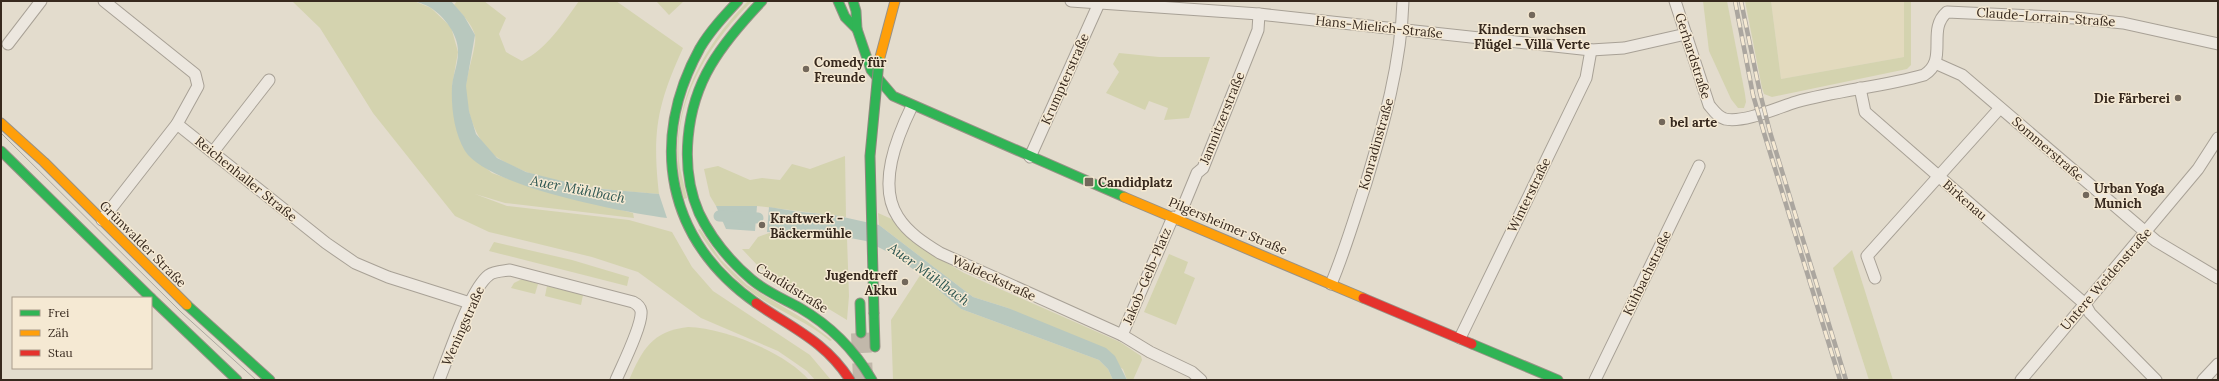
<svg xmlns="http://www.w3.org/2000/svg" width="2219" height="381" font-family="Lora,serif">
	<rect width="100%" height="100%" fill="#e3dccd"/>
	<path fill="#e3dabe" d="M1771,1H1904V57L1781,79Z"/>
	<g fill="#d4d3af">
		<path d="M292,1H414L431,8L451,27L458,52L452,86L466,152L492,173L531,187L633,213L634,218L505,203L475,194L507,206L629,220L672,232L692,267L713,291L810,355L831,380H815L807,371L778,351L701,318L638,272L592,257L489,232L455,216L373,113L320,28Z"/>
		<path d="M457,1H484L506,18L499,34L506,52L522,61C547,49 563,23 579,1H616L683,48C657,105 652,132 659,194C609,190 542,186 498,158C477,145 465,110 466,86C467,73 477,46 475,35C472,24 461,13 454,5Z"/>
		<path d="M656,1H684L669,15Z"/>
		<path d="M748,1H752C708,45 671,103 680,168C682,178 685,188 687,198L684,199C663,124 695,54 748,1Z"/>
		<path d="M1703,1H1727L1745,94L1746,102L1744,108H1738L1731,99L1709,51Z"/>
		<path d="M1745,1H1771L1781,79L1904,57V1H1911V65L1907,69L1772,97L1764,94L1762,88Z"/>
		<path d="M1119,53L1159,57H1210L1189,118L1164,120L1168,108L1149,101L1145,110L1106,93L1119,72L1113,64Z"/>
		<path d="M845,156L846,217L757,206H716L710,196L704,169L718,166L750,180L762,178L780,180L792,164L810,169Z"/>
		<path d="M878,213L894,220L928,252L964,273L1120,342L1141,356L1142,360L1133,380H1127L1123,369L1008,308L973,297L879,225Z"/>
		<path d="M700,229L721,260L747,285L807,321L832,340L830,341C809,323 783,313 760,298C734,281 714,257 698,230Z"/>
		<path d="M772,232L829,234L847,238L849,296L847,320L758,266L742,249H749L758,237Z"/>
		<path d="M494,242L572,260L629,277L627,286L489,251Z"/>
		<path d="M1852,250L1893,380H1869L1833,268Z"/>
		<path d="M1169,254L1188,262L1184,273L1195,278L1176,325L1144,312Z"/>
		<path d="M921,274L961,309L1099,360L1108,369L1113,380H893L891,320Z"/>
		<path d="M522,279L538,284L535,294L511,288L514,283Z"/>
		<path d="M547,286L583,295L581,305L545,296Z"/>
		<path d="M688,327C724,328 785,352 809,380H629C642,350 652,331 688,327Z"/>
	</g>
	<g fill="#b8c8be">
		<path d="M414,1H451L464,16L475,35L466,86L469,111L476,134L497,158L526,172L590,188L659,194L667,218C624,212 488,187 465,151C454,132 451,108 452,86C453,75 458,64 458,53C459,36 445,17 431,8C427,5 420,3 414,1Z"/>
		<path d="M716,206H757L755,231L726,229Z"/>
		<path d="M769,207L800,212L834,215L879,225L973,297L1008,308L1106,348L1115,356L1127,380H1113L1108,369L1099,360L961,309L920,274L890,253L866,241L829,234L767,232Z"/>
	</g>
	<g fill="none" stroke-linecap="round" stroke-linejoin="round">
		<path stroke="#b8c8be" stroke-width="11" d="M719,216L758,218"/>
		<path stroke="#c1b8aa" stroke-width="20" stroke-dasharray="20 10" stroke-linecap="butt" d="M861,333L863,380"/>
		<defs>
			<g id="street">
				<path d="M1071,1L1259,14L1591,50L1624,48L1686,34"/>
				<path d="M1675,1L1709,105C1714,111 1718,117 1725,119C1744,123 1777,108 1796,102C1838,90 1882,87 1924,75C1949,60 1926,30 1947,12L2075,18L2123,23L2218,44"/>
				<path d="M8,44L41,1"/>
				<path d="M1935,63L1962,75L2156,241L2218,278"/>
				<path d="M1860,88L1865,112L2085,304L2090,313L2156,380"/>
				<path d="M912,106C897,137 877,185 898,217C908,233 924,243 940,253L1122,335L1150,352L1192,372L1201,380"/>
				<path d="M177,124L326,243L355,263L388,277L470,303"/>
				<path d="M213,152L269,80"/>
				<path d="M1030,157L1100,1"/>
				<path d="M1178,219L1197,173L1203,168L1258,30L1259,14"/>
				<path d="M102,220L177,124L198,86L195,74L104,1"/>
				<path d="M1875,278L1867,256L2000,108"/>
				<path d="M1331,284C1345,251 1355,216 1366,183C1384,123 1401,64 1403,1"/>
				<path d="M1122,335L1173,217"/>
				<path d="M1460,338L1586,78L1591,50"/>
				<path d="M439,380C449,356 470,289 489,275C494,271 504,271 510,270L633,302C637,304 640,306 641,311C643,324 622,366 616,380"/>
				<path d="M1595,380L1699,166"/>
				<path d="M2021,380L2198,169L2218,138"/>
				<path d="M2203,380L2218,364"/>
			</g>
			<g id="fast">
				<path d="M738,1C724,16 710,31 700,48C648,142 667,241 756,303"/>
				<path d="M762,1C743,21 725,41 711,65C686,107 679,167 699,213C711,238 730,261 751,279C766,292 784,299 800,308C831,326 854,349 872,380"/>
				<path d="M838,1L845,17L857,29"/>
				<path d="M853,1L856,11L857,29L871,70L893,96L1124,197"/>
				<path d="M1,151L151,298"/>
				<path d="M151,298L237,380"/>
				<path d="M860,303L861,333"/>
				<path d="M187,305L270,380"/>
				<path d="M874,314L875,347"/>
				<path d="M1472,344L1558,380"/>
			</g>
			<g id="slow">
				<path d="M879,61L895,1"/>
				<path d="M1,123L44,162L187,305"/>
				<path d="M1124,197L1363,298"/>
			</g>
			<g id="jam">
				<path d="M1363,298L1472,344"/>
				<path d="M756,303C792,328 825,341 850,380"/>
			</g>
		</defs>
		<use href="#street" stroke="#a8a196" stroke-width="13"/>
		<use href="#fast" stroke="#989186" stroke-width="11"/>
		<use href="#slow" stroke="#989186" stroke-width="11"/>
		<use href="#jam" stroke="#989186" stroke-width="11"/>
		<use href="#street" stroke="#ece7df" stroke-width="11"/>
		<use href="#fast" stroke="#30b455" stroke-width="9"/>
		<use href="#slow" stroke="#ff9f0a" stroke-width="9"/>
		<use href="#jam" stroke="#e5322d" stroke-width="9"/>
		<path stroke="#aba69f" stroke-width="1" d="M1,133L182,313L256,380"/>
		<defs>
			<g id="rail">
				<path d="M1735,1L1753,95L1764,133L1840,380"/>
				<path d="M1741,1L1760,93L1770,132L1846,380"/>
			</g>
		</defs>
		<use href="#rail" stroke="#aba69f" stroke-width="4.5"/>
		<use href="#rail" stroke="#f5e9d3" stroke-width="3" stroke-dasharray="9" stroke-linecap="butt"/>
		<defs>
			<path id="fast-bridge" d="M874,314L870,156L879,61"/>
		</defs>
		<use href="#fast-bridge" stroke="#8e877d" stroke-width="11" stroke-linecap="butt"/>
		<use href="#fast-bridge" stroke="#30b455" stroke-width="9"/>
	</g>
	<g fill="#73685b" stroke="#f5e9d3" stroke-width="1.5">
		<circle cx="1532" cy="15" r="4"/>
		<circle cx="806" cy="69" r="4"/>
		<circle cx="2178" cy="98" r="4"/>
		<circle cx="1662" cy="122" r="4"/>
		<rect x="1084" y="177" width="10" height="10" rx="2"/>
		<circle cx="2086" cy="195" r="4"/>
		<circle cx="762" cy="225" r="4"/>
		<circle cx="905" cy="282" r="4"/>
	</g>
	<g text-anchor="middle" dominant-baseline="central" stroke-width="3" stroke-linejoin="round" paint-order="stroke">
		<g font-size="13" fill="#37291e" stroke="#f5e9d3">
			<text transform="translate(2046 17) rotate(4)">Claude-Lorrain-Straße</text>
			<text transform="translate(1379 27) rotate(6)">Hans-Mielich-Straße</text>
			<text transform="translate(1693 56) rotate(72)">Gerhardstraße</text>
			<text transform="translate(1065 79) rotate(-66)">Krumpterstraße</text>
			<text transform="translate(1222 118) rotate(-68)">Jamnitzerstraße</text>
			<text transform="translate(1376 144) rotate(-74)">Konradinstraße</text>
			<text transform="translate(2048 149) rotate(41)">Sommerstraße</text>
			<text transform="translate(246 179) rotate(39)">Reichenhaller Straße</text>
			<text transform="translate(1529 195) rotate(-64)">Winterstraße</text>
			<text transform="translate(1965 200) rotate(41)">Birkenau</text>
			<text transform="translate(1228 226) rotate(23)">Pilgersheimer Straße</text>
			<text transform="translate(143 244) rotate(45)">Grünwalder Straße</text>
			<text transform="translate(1647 273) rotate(-64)">Kühbachstraße</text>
			<text transform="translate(1147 276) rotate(-67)">Jakob-Gelb-Platz</text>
			<text transform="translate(994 278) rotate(25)">Waldeckstraße</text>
			<text transform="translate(2106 279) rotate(-49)">Untere Weidenstraße</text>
			<text transform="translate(792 288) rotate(32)">Candidstraße</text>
			<text transform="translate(463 326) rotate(-66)">Weningstraße</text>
		</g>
		<g font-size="13" font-weight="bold" fill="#37291e" stroke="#f5e9d3" text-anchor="start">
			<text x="1532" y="29" text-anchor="middle">Kindern wachsen<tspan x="1532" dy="15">Flügel - Villa Verte</tspan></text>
			<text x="814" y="62">Comedy für<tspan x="814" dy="15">Freunde</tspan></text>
			<text x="2170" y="98" text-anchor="end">Die Färberei</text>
			<text x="1670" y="122">bel arte</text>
			<text x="1098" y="182">Candidplatz</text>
			<text x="2094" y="188">Urban Yoga<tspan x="2094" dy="15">Munich</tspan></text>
			<text x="770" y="218">Kraftwerk -<tspan x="770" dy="15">Bäckermühle</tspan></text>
			<text x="897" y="275" text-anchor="end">Jugendtreff<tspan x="897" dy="15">Akku</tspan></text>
		</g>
		<g font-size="14" font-style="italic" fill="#2e5752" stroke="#f5e9d3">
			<text transform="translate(578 189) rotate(11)">Auer Mühlbach</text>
			<text transform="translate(929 274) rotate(36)">Auer Mühlbach</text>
		</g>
	</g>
	<rect width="2219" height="381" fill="none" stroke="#37291e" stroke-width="4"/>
	<rect x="12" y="297" width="140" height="72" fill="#f5e9d3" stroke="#a99c8b"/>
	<rect x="20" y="310" width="20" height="6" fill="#30b455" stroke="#a99c8b"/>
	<text x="48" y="317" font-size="12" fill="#37291e">Frei</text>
	<rect x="20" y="330" width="20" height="6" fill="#ff9f0a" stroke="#a99c8b"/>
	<text x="48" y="337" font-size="12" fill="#37291e">Zäh</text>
	<rect x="20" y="350" width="20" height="6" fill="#e5322d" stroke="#a99c8b"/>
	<text x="48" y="357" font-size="12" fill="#37291e">Stau</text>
</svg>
